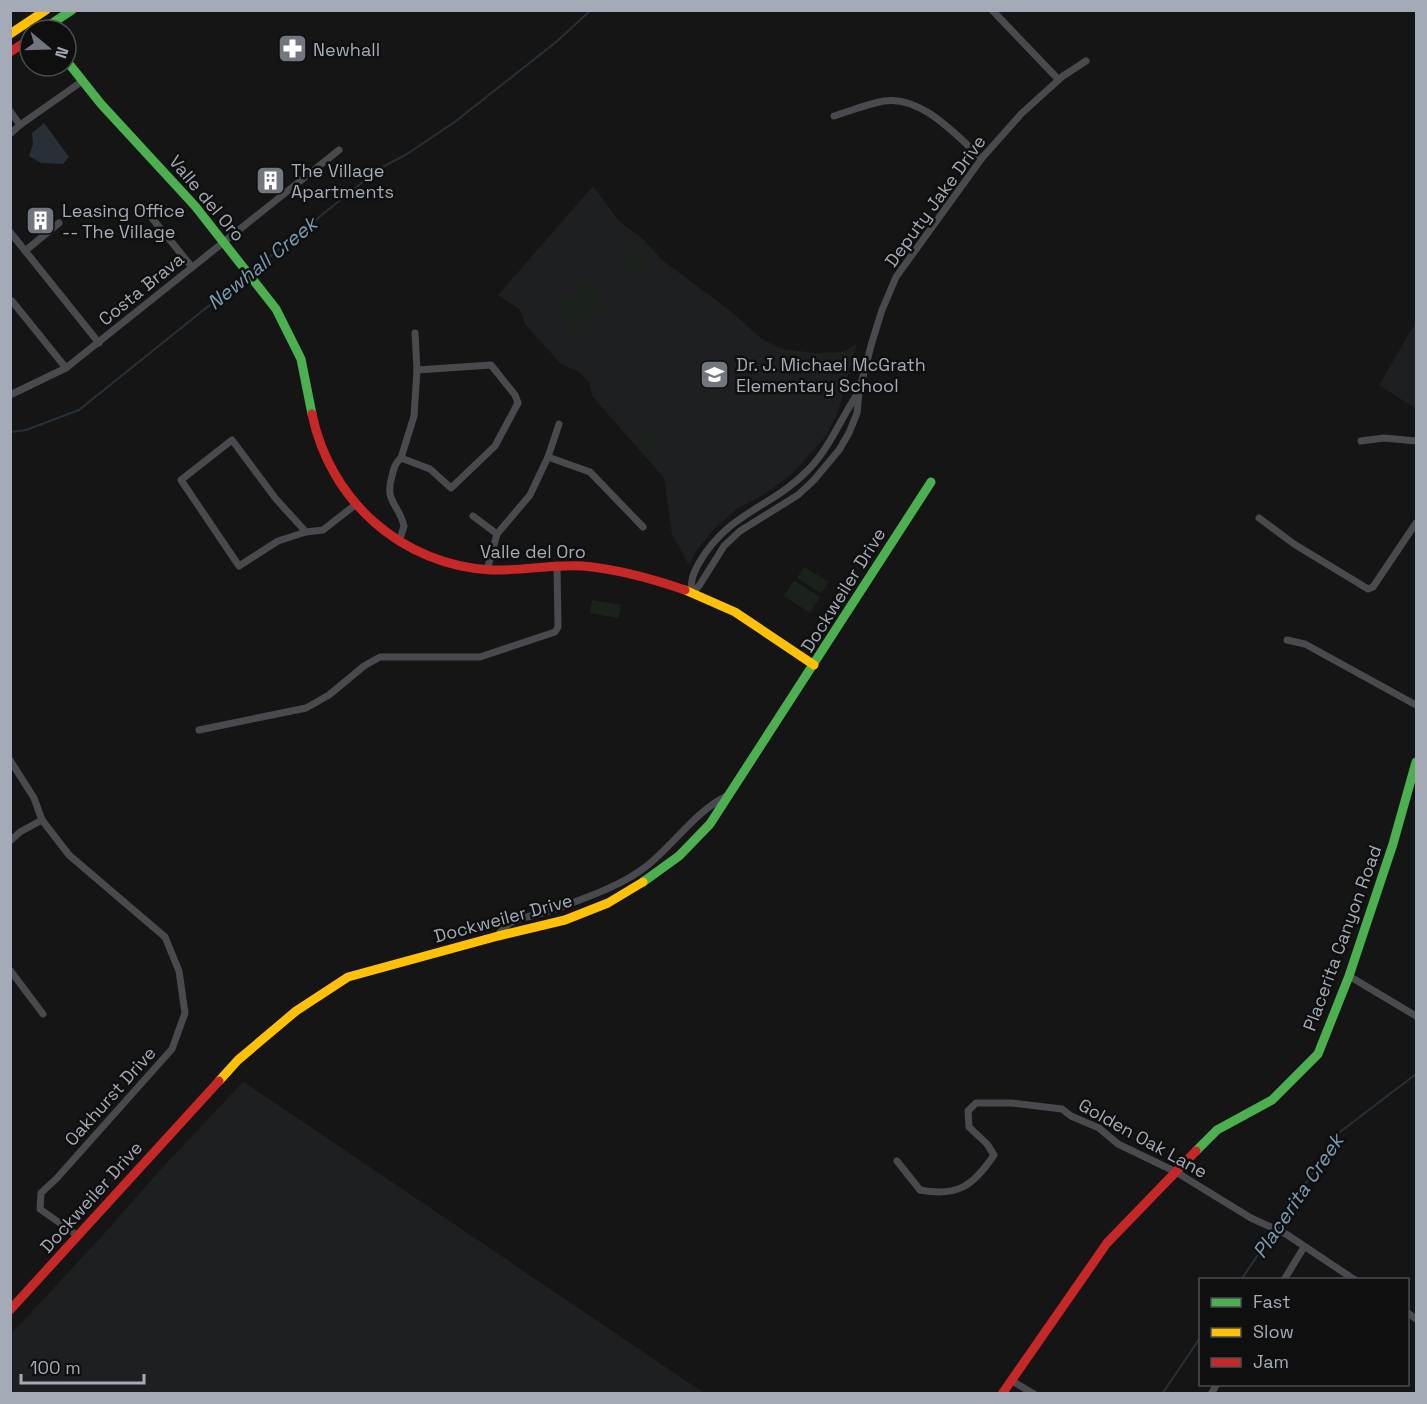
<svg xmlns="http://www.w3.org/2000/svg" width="1427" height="1404" font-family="'Space Grotesk',sans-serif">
	<rect width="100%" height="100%" fill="#151515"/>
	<g fill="#1e1f21">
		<path d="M593,186L619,221L644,240L662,260L729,310L762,339L783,349L814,353L841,352L849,349L857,343L838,412L826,436L792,474L768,492L737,509L716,527L697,550L689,565L672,534L664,478L592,396L589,382L579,372L561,364L525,324L520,310L498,295Z"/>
		<path d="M1416,322V409L1379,385Z"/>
		<path d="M243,1082H244L704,1393H11V1334L103,1235L161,1169Z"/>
	</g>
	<g fill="#1a221b">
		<path d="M640,248L650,263L631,276L621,261Z"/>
		<path d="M589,280L607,306L591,317L574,291Z"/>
		<path d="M571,293L588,319L573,330L556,304Z"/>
		<path d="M648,428L659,443L650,449L639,438L641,432Z"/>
		<path d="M804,567L829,582L821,593L797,578Z"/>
		<path d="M794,580L820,597L810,613L784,596Z"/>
		<path d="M592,600L621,605L618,618L590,613Z"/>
	</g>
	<path fill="#273037" d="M44,123L69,157L63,164L41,163L29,156L33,144L32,133Z"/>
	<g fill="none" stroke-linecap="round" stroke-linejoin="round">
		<g stroke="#273037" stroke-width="2">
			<path d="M252,271L379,169L407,154L456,121L556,42L591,10"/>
			<path d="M10,432L26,430L79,410L247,275"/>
			<path d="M1241,1280L1340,1132L1416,1074"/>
			<path d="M1162,1394L1200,1338"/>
		</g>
		<g stroke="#484a4e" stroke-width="7">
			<path d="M992,10L1058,79"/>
			<path d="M10,111L20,125"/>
			<path d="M834,116C850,111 867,104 884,101C922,95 956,136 982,158"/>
			<path d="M10,134L20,125L81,82"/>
			<path d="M142,206L192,267"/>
			<path d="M10,232L99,343"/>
			<path d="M25,251L59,223"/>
			<path d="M12,301L66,368"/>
			<path d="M10,395L66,368L339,150"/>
			<path d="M1361,441L1384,438L1416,441"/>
			<path d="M548,457L590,472L643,527"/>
			<path d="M401,458L430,469L451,488L495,446L518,403L515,395L491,365L417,370"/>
			<path d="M473,516L497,534"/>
			<path d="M1259,518L1294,544L1368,589L1373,587L1416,523"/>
			<path d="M306,532L276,499L232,440L181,480L239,566L278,541L306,532L323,530L355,505"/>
			<path d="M399,542L404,526C399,504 384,502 392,476C394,468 395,463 401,458L414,416L417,370L415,333"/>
			<path d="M487,570L497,534L530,495L548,457L559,424"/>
			<path d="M692,593L699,586L724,546L740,531L798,495L814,480L839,450L849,433L857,413L859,392L872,342L882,310L896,277L982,158L1022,113L1063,76L1086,61"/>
			<path d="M692,593C690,581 693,574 699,563C728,512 772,508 809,469C830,447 841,418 858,393"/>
			<path d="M1287,640L1305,644L1416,705"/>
			<path d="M199,730L306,708L329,695L364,666L380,657H480L555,632L558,627L557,565"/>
			<path d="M10,760L34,798L42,820L69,855L165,937L179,971L185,1013L172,1049L57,1178L41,1193L40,1209L78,1236"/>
			<path d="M10,841L20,832L42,820"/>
			<path d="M498,936C507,916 535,917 553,910C585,898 622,886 648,865C674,844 698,809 727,796"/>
			<path d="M10,970L43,1014"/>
			<path d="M1349,976L1416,1016"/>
			<path d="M897,1161L920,1190C958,1197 973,1186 994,1155L987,1144L969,1127L968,1111L976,1103H1011L1062,1109L1071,1116L1099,1128L1118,1144L1176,1172L1251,1218L1286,1234L1355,1280"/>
			<path d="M1284,1280L1304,1247"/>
			<path d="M1408,1313L1416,1319"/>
			<path d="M1012,1381L1034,1394"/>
			<path d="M1211,1394L1217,1384"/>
		</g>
		<g stroke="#4caf50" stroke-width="9">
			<path d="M42,30L72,10"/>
			<path d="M66,60L101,104L195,206L276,309L301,359L312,414"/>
			<path d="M643,882L679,856L710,824L931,482"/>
			<path d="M1196,1151L1217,1130L1272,1100L1318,1054L1349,976L1393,844L1416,762"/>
		</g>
		<g stroke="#ffc107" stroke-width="9">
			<path d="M10,34L46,10"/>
			<path d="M685,590L735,612L814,665"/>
			<path d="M219,1081L238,1060L296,1011L348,977L498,936L565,920L608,903L643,882"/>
		</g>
		<g stroke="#c62828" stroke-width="9">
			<path d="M10,52L30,39"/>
			<path d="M312,414C330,501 402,565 491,570C522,571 552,564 583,566C617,569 653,579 685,590"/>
			<path d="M10,1310L219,1081"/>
			<path d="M1002,1394L1107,1243L1196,1151"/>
		</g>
	</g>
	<defs>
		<symbol id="pharmacy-square" viewBox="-11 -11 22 22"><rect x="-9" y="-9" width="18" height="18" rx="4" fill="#72767e" stroke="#0f0f10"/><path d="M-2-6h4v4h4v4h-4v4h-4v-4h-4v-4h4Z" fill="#fff"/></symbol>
		<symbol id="building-square" viewBox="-11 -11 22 22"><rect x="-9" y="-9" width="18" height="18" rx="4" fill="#72767e" stroke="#0f0f10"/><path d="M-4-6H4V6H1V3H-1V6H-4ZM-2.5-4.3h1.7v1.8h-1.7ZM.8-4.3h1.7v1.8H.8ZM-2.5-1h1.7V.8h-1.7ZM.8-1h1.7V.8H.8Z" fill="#fff"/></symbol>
		<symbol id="school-square" viewBox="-11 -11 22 22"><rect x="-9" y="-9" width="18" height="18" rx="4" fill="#72767e" stroke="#0f0f10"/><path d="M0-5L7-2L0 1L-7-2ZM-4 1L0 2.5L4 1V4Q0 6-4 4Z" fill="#fff"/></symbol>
	</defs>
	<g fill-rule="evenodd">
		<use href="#pharmacy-square" x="276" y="32" width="33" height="33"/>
		<use href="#building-square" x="254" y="164" width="33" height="33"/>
		<use href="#building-square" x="24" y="204" width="33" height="33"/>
		<use href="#school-square" x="698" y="358" width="33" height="33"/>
	</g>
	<g text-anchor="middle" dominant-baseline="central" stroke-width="5" stroke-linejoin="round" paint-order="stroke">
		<g font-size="18" fill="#a4abb7" stroke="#0f0f10" text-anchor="start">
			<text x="313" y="49">Newhall</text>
			<text x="291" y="170">The Village<tspan x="291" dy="21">Apartments</tspan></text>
			<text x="62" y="210">Leasing Office<tspan x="62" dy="21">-- The Village</tspan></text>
			<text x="736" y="364">Dr. J. Michael McGrath<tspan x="736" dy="21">Elementary School</tspan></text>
		</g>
		<g font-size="18" fill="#a4abb7" stroke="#0f0f10">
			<text transform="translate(207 198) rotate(50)">Valle del Oro</text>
			<text transform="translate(935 201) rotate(-54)">Deputy Jake Drive</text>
			<text transform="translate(141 289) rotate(-39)">Costa Brava</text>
			<text x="533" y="551">Valle del Oro</text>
			<text transform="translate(843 590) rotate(-58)">Dockweiler Drive</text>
			<text transform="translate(503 918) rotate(-15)">Dockweiler Drive</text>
			<text transform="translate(1342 938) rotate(-70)">Placerita Canyon Road</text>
			<text transform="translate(110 1096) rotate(-48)">Oakhurst Drive</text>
			<text transform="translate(1143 1138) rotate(29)">Golden Oak Lane</text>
			<text transform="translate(91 1197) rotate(-48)">Dockweiler Drive</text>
		</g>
		<g font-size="20" font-style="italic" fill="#799bb4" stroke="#0f0f10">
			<text transform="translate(262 263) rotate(-39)">Newhall Creek</text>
			<text transform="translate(1298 1196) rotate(-56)">Placerita Creek</text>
		</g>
	</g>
	<rect width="1427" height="1404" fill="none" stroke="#a4abb7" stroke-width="24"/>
	<rect x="1199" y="1278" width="210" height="108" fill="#0f0f10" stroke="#4b4d53" stroke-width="1.5"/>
	<rect x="1211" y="1298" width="30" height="9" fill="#4caf50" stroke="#4b4d53" stroke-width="1.5"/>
	<text x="1253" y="1308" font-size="18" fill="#a4abb7">Fast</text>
	<rect x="1211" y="1328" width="30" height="9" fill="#ffc107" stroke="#4b4d53" stroke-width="1.5"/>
	<text x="1253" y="1338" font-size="18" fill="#a4abb7">Slow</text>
	<rect x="1211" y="1358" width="30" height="9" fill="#c62828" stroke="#4b4d53" stroke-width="1.5"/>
	<text x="1253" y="1368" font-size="18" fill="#a4abb7">Jam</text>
	<g transform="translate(48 48) rotate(109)"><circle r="28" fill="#0f0f10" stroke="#4b4d53" stroke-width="1.5"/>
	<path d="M0-4.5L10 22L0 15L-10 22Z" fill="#72767e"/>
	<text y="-9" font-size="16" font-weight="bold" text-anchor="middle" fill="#a4abb7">N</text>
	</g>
	<path d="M21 1374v9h123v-9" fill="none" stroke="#a4abb7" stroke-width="3"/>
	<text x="30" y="1374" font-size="18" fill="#a4abb7" stroke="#0f0f10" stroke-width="4.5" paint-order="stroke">100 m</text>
</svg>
